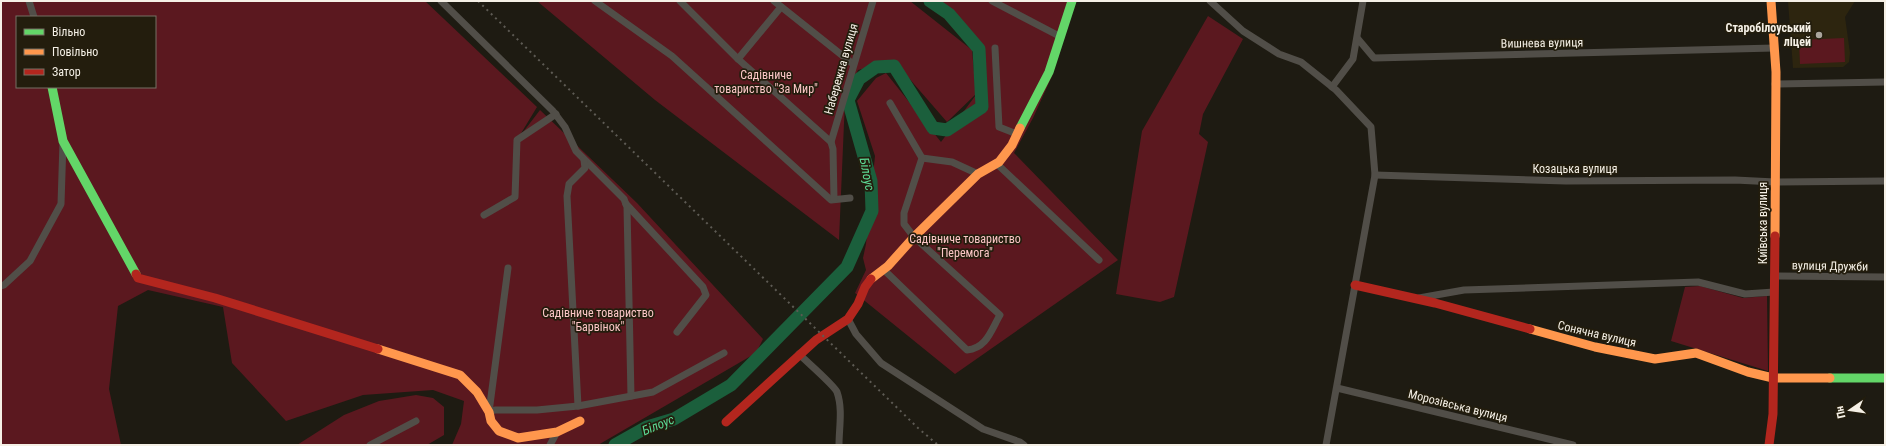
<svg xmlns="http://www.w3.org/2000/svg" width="1886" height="446" font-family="'Roboto Condensed',sans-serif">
	<rect width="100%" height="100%" fill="#1e1b12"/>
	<path fill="#2d250f" d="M1788,1H1855L1845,17L1850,53L1849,62L1843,67L1793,68Z"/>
	<g fill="#5b181f" fill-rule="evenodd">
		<path d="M1,1H425L537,107L517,140L540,110L637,203L763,339L756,353L598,445H452L461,424L464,401L433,390L363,395L286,421L232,363L223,307L148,290L118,306L109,389L121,445H1ZM17,17H155V87H17Z"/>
		<path d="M537,1H910L972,50L976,94L947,122L894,61L858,70L845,100L839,240L655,100Z"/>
		<path d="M931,1H1075L1052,76L1033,118L1014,153L1118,260L955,374L855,293L866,270L863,258L866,244L875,156L857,101L876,78L886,73L941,142L984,84L982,55L974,35Z"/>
		<path d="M1208,16L1243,39L1203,114L1199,134L1208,142L1174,297L1160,302L1116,294L1142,131Z"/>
		<path d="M1844,38L1845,62L1800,64L1799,40Z"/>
		<path d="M1700,286L1743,298L1767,296L1768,371L1671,341L1685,287Z"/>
		<path d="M416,395L433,398L444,407V435L427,445H297L344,415L379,401Z"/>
	</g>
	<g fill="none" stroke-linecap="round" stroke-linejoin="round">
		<path stroke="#1b5f3c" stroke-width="13" d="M615,445L647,427L674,419L731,385L847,267L872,211L871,181L848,100L859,79L876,67L894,66L933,128L947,130L982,107L979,49L949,14L930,1"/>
		<g stroke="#514e48" stroke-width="7">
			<path d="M29,1L34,17"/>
			<path d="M441,1L553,111L565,127L576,151L624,199L627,207L631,396"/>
			<path d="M595,1L672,56L831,200L850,198"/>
			<path d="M680,1L738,59L831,142L833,149L834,199"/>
			<path d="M774,1L853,64"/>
			<path d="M992,1L1061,37"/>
			<path d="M1210,1L1243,31L1279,54L1301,62L1336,90L1371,127L1375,175L1326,445"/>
			<path d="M1358,39L1374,58L1774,48"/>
			<path d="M995,48L999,127L1017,134"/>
			<path d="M738,59L781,7"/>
			<path d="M1775,84L1885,82"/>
			<path d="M1332,87L1353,59L1363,1"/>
			<path d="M831,142L873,1"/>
			<path d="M922,158L952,162L978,174"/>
			<path d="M996,163L1099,260"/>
			<path d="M1375,175L1566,181L1735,180L1775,182L1885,181"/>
			<path d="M626,204L703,287L706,295L677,332"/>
			<path d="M484,215L515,197L517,140L556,114"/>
			<path d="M508,268L489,412L495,410H537L578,406L653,392L724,353"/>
			<path d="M883,269L967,350C987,348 991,330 1000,315L914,237L904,224V213L922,158L890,103"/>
			<path d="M1774,276L1885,277"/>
			<path d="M1,286L4,285L30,261L61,204L63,142"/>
			<path d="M1419,298L1464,290L1698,282L1745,294L1774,292"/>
			<path d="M848,319L856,334L881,363L983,429L1020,442L1024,445"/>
			<path d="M799,354C807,362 834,385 837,392C843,409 839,428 839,445"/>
			<path d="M1337,388L1573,445"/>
			<path d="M578,406L567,196L569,184L585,168L584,160"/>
			<path d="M370,445L416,421"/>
			<path d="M550,445L557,432"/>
		</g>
		<g stroke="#63d668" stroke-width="9">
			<path d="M52,87L63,141L136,274"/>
			<path d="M1020,128L1049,72L1072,1"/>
			<path d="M1830,378H1885"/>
		</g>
		<g stroke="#ff974d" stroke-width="9">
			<path d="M1771,1L1776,72L1775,236"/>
			<path d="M871,279L888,266L914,237L978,174L999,162L1012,145L1020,128"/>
			<path d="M1530,329L1595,347L1655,359L1696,353L1748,372L1773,378H1830"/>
			<path d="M378,349L460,375L477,392L489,412L491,421L499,431L518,438L557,432L580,421"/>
		</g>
		<g stroke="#b3261e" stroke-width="9">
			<path d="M136,274L138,278L215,298L378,349"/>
			<path d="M1355,285L1435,303L1530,329"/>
			<path d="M726,422L816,340L848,319L858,304L865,287L871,279"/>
			<path d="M1769,445L1773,414L1775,236"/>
		</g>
		<path stroke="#5e5b54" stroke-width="2" stroke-dasharray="2 4" stroke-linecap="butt" d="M478,1L918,428L938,445"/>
	</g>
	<circle fill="#aaa59c" stroke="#231d0d" stroke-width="1.5" cx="1819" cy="35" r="4"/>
	<g text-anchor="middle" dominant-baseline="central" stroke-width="3.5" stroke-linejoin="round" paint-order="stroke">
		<g font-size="12" font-weight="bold" fill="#f5f0e6" stroke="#231d0d" text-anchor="end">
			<text x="1811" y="28">Старобілоуський<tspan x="1811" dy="14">ліцей</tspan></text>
		</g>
		<g font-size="12" fill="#f5f0e6" stroke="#231d0d">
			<text transform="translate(1542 43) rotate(-1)">Вишнева вулиця</text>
			<text transform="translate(841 69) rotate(-74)">Набережна вулиця</text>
			<text x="1575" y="169">Козацька вулиця</text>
			<text transform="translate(1763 223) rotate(-90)">Київська вулиця</text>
			<text transform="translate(1830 266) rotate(1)">вулиця Дружби</text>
			<text transform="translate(1597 334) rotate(13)">Сонячна вулиця</text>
			<text transform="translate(1458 406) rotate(14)">Морозівська вулиця</text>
		</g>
		<g font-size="12" fill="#fbc6c6" stroke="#231d0d">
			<text x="766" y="75">Садівниче<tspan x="766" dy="14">товариство "За Мир"</tspan></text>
			<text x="965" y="239">Садівниче товариство<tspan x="965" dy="14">"Перемога"</tspan></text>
			<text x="598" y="313">Садівниче товариство<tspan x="598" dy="14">"Барвінок"</tspan></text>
		</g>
		<g font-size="13" font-style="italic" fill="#5ddc97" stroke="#231d0d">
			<text transform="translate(867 174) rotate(79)">Білоус</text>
			<text transform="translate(658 425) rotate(-22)">Білоус</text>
		</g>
	</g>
	<rect width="1886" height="446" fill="none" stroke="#f5f0e6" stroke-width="4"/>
	<rect x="16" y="16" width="140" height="72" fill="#231d0d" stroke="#777164"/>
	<rect x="24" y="29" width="20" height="6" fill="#63d668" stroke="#777164"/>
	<text x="52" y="36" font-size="12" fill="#f5f0e6">Вільно</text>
	<rect x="24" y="49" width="20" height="6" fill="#ff974d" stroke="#777164"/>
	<text x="52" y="56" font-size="12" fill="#f5f0e6">Повільно</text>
	<rect x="24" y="69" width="20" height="6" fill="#b3261e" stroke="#777164"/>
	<text x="52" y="76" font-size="12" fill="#f5f0e6">Затор</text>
	<g transform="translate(1850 410) rotate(257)" stroke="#231d0d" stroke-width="3" paint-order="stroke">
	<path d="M0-3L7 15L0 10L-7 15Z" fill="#f5f0e6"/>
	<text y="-6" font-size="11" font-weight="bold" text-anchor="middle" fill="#f5f0e6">Пн</text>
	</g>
</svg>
